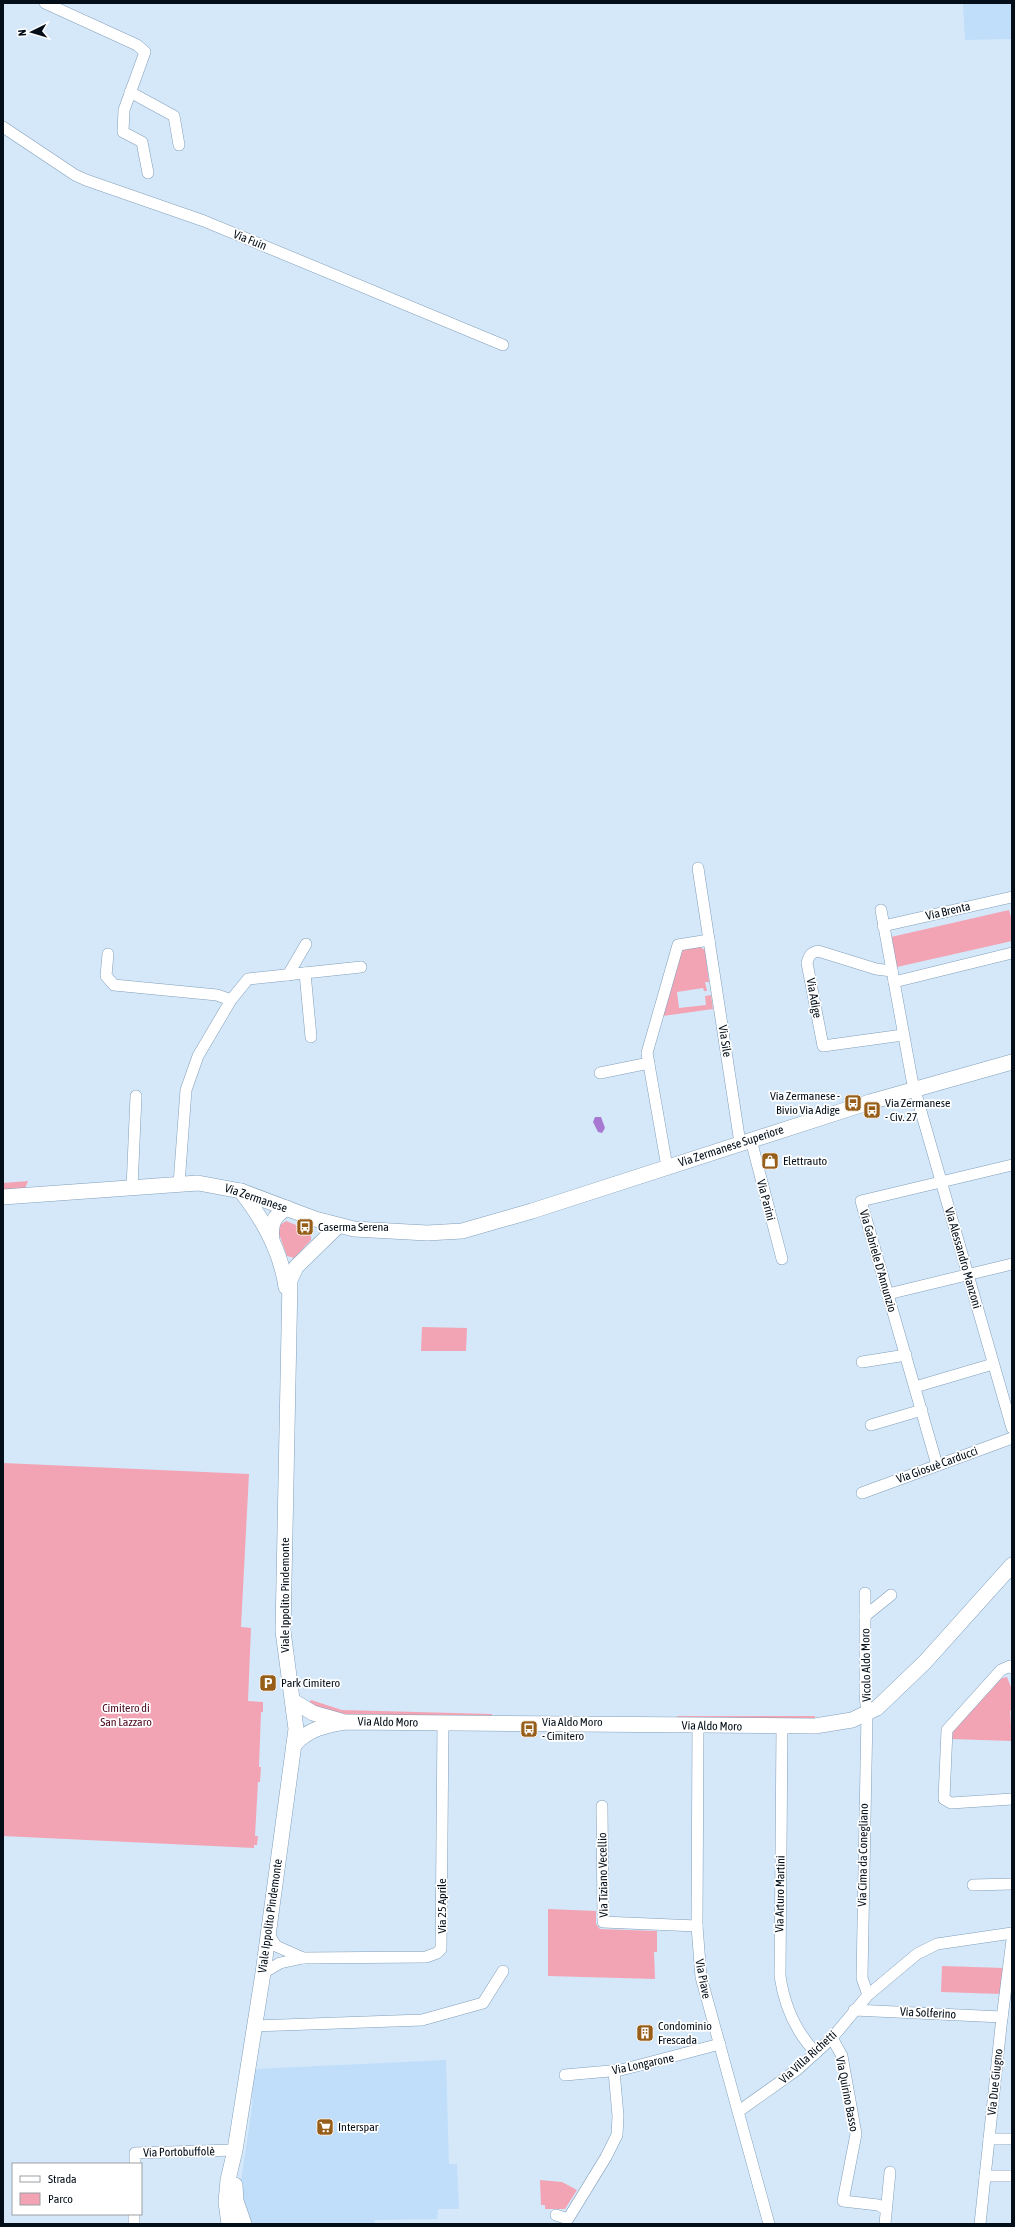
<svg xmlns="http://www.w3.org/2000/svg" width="1015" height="2227" font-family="'Asap Condensed',sans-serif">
	<rect width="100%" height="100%" fill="#d5e8fa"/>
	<g fill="#c0defa">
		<path d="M963,3H1012V39L965,40Z"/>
		<path d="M446,2060L449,2164H457L459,2209H438L437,2219L375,2220L374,2224H250L241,2203V2181L252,2107L253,2069Z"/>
	</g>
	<g fill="#f3a4b4">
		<path d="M1009,910L1012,921V941L897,967L891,937Z"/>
		<path d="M700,947L705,950L709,982H705L707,991H704L703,988L677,992L679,1008L706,1005L705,996L711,995L713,1009L663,1016L681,953L684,949Z"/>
		<path d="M28,1181L24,1191L3,1192V1183Z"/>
		<path d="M286,1221L311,1231V1240L294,1258L287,1256L279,1234L280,1225Z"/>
		<path d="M422,1327L467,1328L466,1351H421Z"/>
		<path d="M3,1463L249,1474L241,1627L251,1628L248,1701L263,1702V1712H261L259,1767H261L260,1782H258L255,1836H258L257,1845H254V1848L3,1836Z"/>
		<path d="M1007,1677L1012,1690V1710L1010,1711L1012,1741L951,1739L953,1730L1002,1678Z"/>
		<path d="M311,1700L342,1710L492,1714V1719L344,1718L305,1707Z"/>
		<path d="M677,1716H815V1721L678,1720Z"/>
		<path d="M548,1909L596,1911V1924L600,1929L657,1931V1952H654L655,1979L548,1976Z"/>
		<path d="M942,1966L1004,1968L1001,1994L941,1992Z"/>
		<path d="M540,2180L562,2182L577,2190L565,2209H545V2205H541Z"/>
	</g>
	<path fill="#a678d2" d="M595,1117H601L605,1128L602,1133L598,1132L593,1122Z"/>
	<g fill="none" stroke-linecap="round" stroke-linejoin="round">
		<defs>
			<g id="street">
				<path d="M45,3L137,45L145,52L124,110L123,132L142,142L148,173"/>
				<path d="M130,92L174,116L179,145"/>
				<path d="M3,127L75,175L86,180L204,221L503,345"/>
				<path d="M698,868L709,940"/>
				<path d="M881,910L912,1080L1012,1428"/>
				<path d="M883,926L1012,897"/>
				<path d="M108,954L106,976L114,985L217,995L231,1000"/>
				<path d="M892,971L876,969L818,951C810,953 809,956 807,963L823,1046L903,1035"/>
				<path d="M305,973L311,1037"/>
				<path d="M288,975L306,944"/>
				<path d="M894,982L1012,953"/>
				<path d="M600,1073L649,1063"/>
				<path d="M751,1140L782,1259"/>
				<path d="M667,1167L647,1053L678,945L709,940L740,1143"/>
				<path d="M179,1184L186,1090L198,1056L231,1000L248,979L361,967"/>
				<path d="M132,1188L136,1096"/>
				<path d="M888,1294L1012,1264"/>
				<path d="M862,1362L906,1355"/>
				<path d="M915,1387L993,1364"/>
				<path d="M871,1425L922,1410"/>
				<path d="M937,1465L861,1201L1012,1165"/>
				<path d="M862,1493L1012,1438"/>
				<path d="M865,1593V1694L867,1714L862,1978L868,1995"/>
				<path d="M865,1616L891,1595"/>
				<path d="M1012,1668L1010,1666L1001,1670L947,1730L944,1799L951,1803L1012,1799"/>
				<path d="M698,1725L697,1926L701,1977L769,2224"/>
				<path d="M782,1726L780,1976C784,2004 796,2032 816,2053"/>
				<path d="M602,1806L603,1922L697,1926"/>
				<path d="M973,1885L1012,1884"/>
				<path d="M268,1933L276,1946L303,1958"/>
				<path d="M263,1973L280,1963L303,1958L426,1957L437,1953L441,1949L443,1723"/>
				<path d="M854,2010L1002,2017"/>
				<path d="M254,2026L422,2020L483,2003L503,1971"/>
				<path d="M832,2038L842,2056L856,2134L843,2201L878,2205L886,2209"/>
				<path d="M565,2075L621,2070L720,2044"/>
				<path d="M739,2111L798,2069L832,2038L868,1995L917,1954L937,1944L1012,1933"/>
				<path d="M989,2139H1012"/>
				<path d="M135,2164V2153L235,2150"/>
				<path d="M985,2176H1012"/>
				<path d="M556,2215L568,2219L606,2157L617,2135L618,2116L614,2071"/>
				<path d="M134,2224V2214"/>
				<path d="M885,2224L890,2172"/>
				<path d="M980,2224L1001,2026L1012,1940"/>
			</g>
			<g id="secondary">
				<path d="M241,1191C263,1219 281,1252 286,1287"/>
				<path d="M3,1197L198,1183L241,1191L315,1219L354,1229L427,1233L462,1231L532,1211L870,1102L1012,1062"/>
				<path d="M272,1240C270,1225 273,1216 287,1208"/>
				<path d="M293,1701L313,1713L341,1721"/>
				<path d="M294,1745C308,1729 326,1725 346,1722L815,1726L852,1720L877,1708L925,1662L1012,1565"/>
				<path d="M235,2185L236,2201L244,2224"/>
				<path d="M229,2224L226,2202L228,2180L235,2150L263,1973L296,1729L283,1631L290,1280L296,1267L338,1226"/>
			</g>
		</defs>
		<use href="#street" stroke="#819fba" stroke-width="12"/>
		<use href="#secondary" stroke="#819fba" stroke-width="16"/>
		<use href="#street" stroke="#fff" stroke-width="11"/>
		<use href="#secondary" stroke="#fff" stroke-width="15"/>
	</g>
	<defs>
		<symbol id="bus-square" viewBox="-11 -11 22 22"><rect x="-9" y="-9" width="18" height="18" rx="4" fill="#965e18" stroke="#fff"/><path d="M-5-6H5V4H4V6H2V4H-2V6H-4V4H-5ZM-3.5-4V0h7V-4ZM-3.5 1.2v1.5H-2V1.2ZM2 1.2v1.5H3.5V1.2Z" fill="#fff"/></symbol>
		<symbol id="shop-square" viewBox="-11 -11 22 22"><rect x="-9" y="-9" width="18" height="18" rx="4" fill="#965e18" stroke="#fff"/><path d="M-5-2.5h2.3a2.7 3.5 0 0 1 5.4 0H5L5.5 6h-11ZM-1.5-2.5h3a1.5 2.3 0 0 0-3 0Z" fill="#fff"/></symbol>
		<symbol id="parking-square" viewBox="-11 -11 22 22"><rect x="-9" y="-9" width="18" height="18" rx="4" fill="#965e18" stroke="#fff"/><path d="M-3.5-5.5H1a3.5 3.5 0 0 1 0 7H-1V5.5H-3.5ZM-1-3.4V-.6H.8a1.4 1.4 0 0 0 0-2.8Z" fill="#fff"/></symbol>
		<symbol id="building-square" viewBox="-11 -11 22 22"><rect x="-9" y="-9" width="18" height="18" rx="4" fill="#965e18" stroke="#fff"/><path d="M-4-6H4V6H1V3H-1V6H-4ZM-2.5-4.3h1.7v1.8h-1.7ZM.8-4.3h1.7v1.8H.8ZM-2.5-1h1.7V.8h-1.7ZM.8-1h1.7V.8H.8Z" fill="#fff"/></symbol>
		<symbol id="supermarket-square" viewBox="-11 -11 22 22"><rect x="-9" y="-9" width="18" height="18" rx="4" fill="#965e18" stroke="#fff"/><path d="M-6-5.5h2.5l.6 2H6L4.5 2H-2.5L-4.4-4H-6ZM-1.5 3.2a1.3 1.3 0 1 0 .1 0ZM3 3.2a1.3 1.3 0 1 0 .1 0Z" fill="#fff"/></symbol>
	</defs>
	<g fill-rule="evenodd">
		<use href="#bus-square" x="843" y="1093" width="20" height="20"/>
		<use href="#bus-square" x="862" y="1100" width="20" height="20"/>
		<use href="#shop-square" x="760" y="1151" width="20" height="20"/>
		<use href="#bus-square" x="295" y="1217" width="20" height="20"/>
		<use href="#parking-square" x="258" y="1673" width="20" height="20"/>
		<use href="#bus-square" x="519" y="1719" width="20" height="20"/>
		<use href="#building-square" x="635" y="2023" width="20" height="20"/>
		<use href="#supermarket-square" x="315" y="2117" width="20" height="20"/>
	</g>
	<g text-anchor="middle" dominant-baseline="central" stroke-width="3.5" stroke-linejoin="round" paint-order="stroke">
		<g font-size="12" fill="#040e18" stroke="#fff">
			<text transform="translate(250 240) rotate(22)">Via Fuin</text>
			<text transform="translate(948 911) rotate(-13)">Via Brenta</text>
			<text transform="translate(814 998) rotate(80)">Via Adige</text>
			<text transform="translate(725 1041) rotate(81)">Via Sile</text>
			<text transform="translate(731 1146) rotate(-18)">Via Zermanese Superiore</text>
			<text transform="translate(256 1198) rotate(19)">Via Zermanese</text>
			<text transform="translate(766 1200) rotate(75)">Via Parini</text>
			<text transform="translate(963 1258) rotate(74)">Via Alessandro Manzoni</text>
			<text transform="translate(878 1261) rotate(74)">Via Gabriele D'Annunzio</text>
			<text transform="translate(937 1465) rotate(-20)">Via Giosuè Carducci</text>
			<text transform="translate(285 1595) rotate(-90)">Viale Ippolito Pindemonte</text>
			<text transform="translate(866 1665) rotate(-91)">Vicolo Aldo Moro</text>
			<text transform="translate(388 1722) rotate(1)">Via Aldo Moro</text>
			<text transform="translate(712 1726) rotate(1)">Via Aldo Moro</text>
			<text transform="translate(863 1855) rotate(-89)">Via Cima da Conegliano</text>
			<text transform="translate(603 1875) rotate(-91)">Via Tiziano Vecellio</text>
			<text transform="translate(780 1894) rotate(-89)">Via Arturo Martini</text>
			<text transform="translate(442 1906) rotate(-90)">Via 25 Aprile</text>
			<text transform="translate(270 1916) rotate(-82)">Viale Ippolito Pindemonte</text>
			<text transform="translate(703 1979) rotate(79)">Via Piave</text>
			<text transform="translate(928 2013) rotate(3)">Via Solferino</text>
			<text transform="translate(808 2057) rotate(-42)">Via Villa Richetti</text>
			<text transform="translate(643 2064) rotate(-12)">Via Longarone</text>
			<text transform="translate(995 2082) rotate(-84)">Via Due Giugno</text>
			<text transform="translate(847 2094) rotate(79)">Via Quirino Basso</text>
			<text transform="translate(179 2152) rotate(-1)">Via Portobuffolè</text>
		</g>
		<g font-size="12" fill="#040e18" stroke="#fff" text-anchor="start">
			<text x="840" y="1096" text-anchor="end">Via Zermanese -<tspan x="840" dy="14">Bivio Via Adige</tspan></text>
			<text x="885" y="1103">Via Zermanese<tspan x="885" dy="14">- Civ. 27</tspan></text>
			<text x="783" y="1161">Elettrauto</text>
			<text x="318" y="1227">Caserma Serena</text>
			<text x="281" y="1683">Park Cimitero</text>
			<text x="542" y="1722">Via Aldo Moro<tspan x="542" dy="14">- Cimitero</tspan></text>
			<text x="658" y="2026">Condominio<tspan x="658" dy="14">Frescada</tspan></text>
			<text x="338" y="2127">Interspar</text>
		</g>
		<g font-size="12" fill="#4f0b22" stroke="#fff">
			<text x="126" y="1708">Cimitero di<tspan x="126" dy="14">San Lazzaro</tspan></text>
		</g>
	</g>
	<rect width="1015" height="2227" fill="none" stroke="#040e18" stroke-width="8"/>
	<rect x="12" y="2163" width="130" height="52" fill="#ffffff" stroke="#9b9fa3"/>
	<rect x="20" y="2176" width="20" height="6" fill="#ffffff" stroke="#9b9fa3"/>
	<text x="48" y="2183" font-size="12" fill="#040e18">Strada</text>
	<rect x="20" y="2193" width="20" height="12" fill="#f3a4b4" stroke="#9b9fa3"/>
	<text x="48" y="2203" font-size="12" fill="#040e18">Parco</text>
	<g transform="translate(32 32) rotate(265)" stroke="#ffffff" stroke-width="3" paint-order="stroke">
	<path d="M0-3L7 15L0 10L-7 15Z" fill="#040e18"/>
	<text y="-6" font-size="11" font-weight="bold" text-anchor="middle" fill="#040e18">N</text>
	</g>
</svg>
